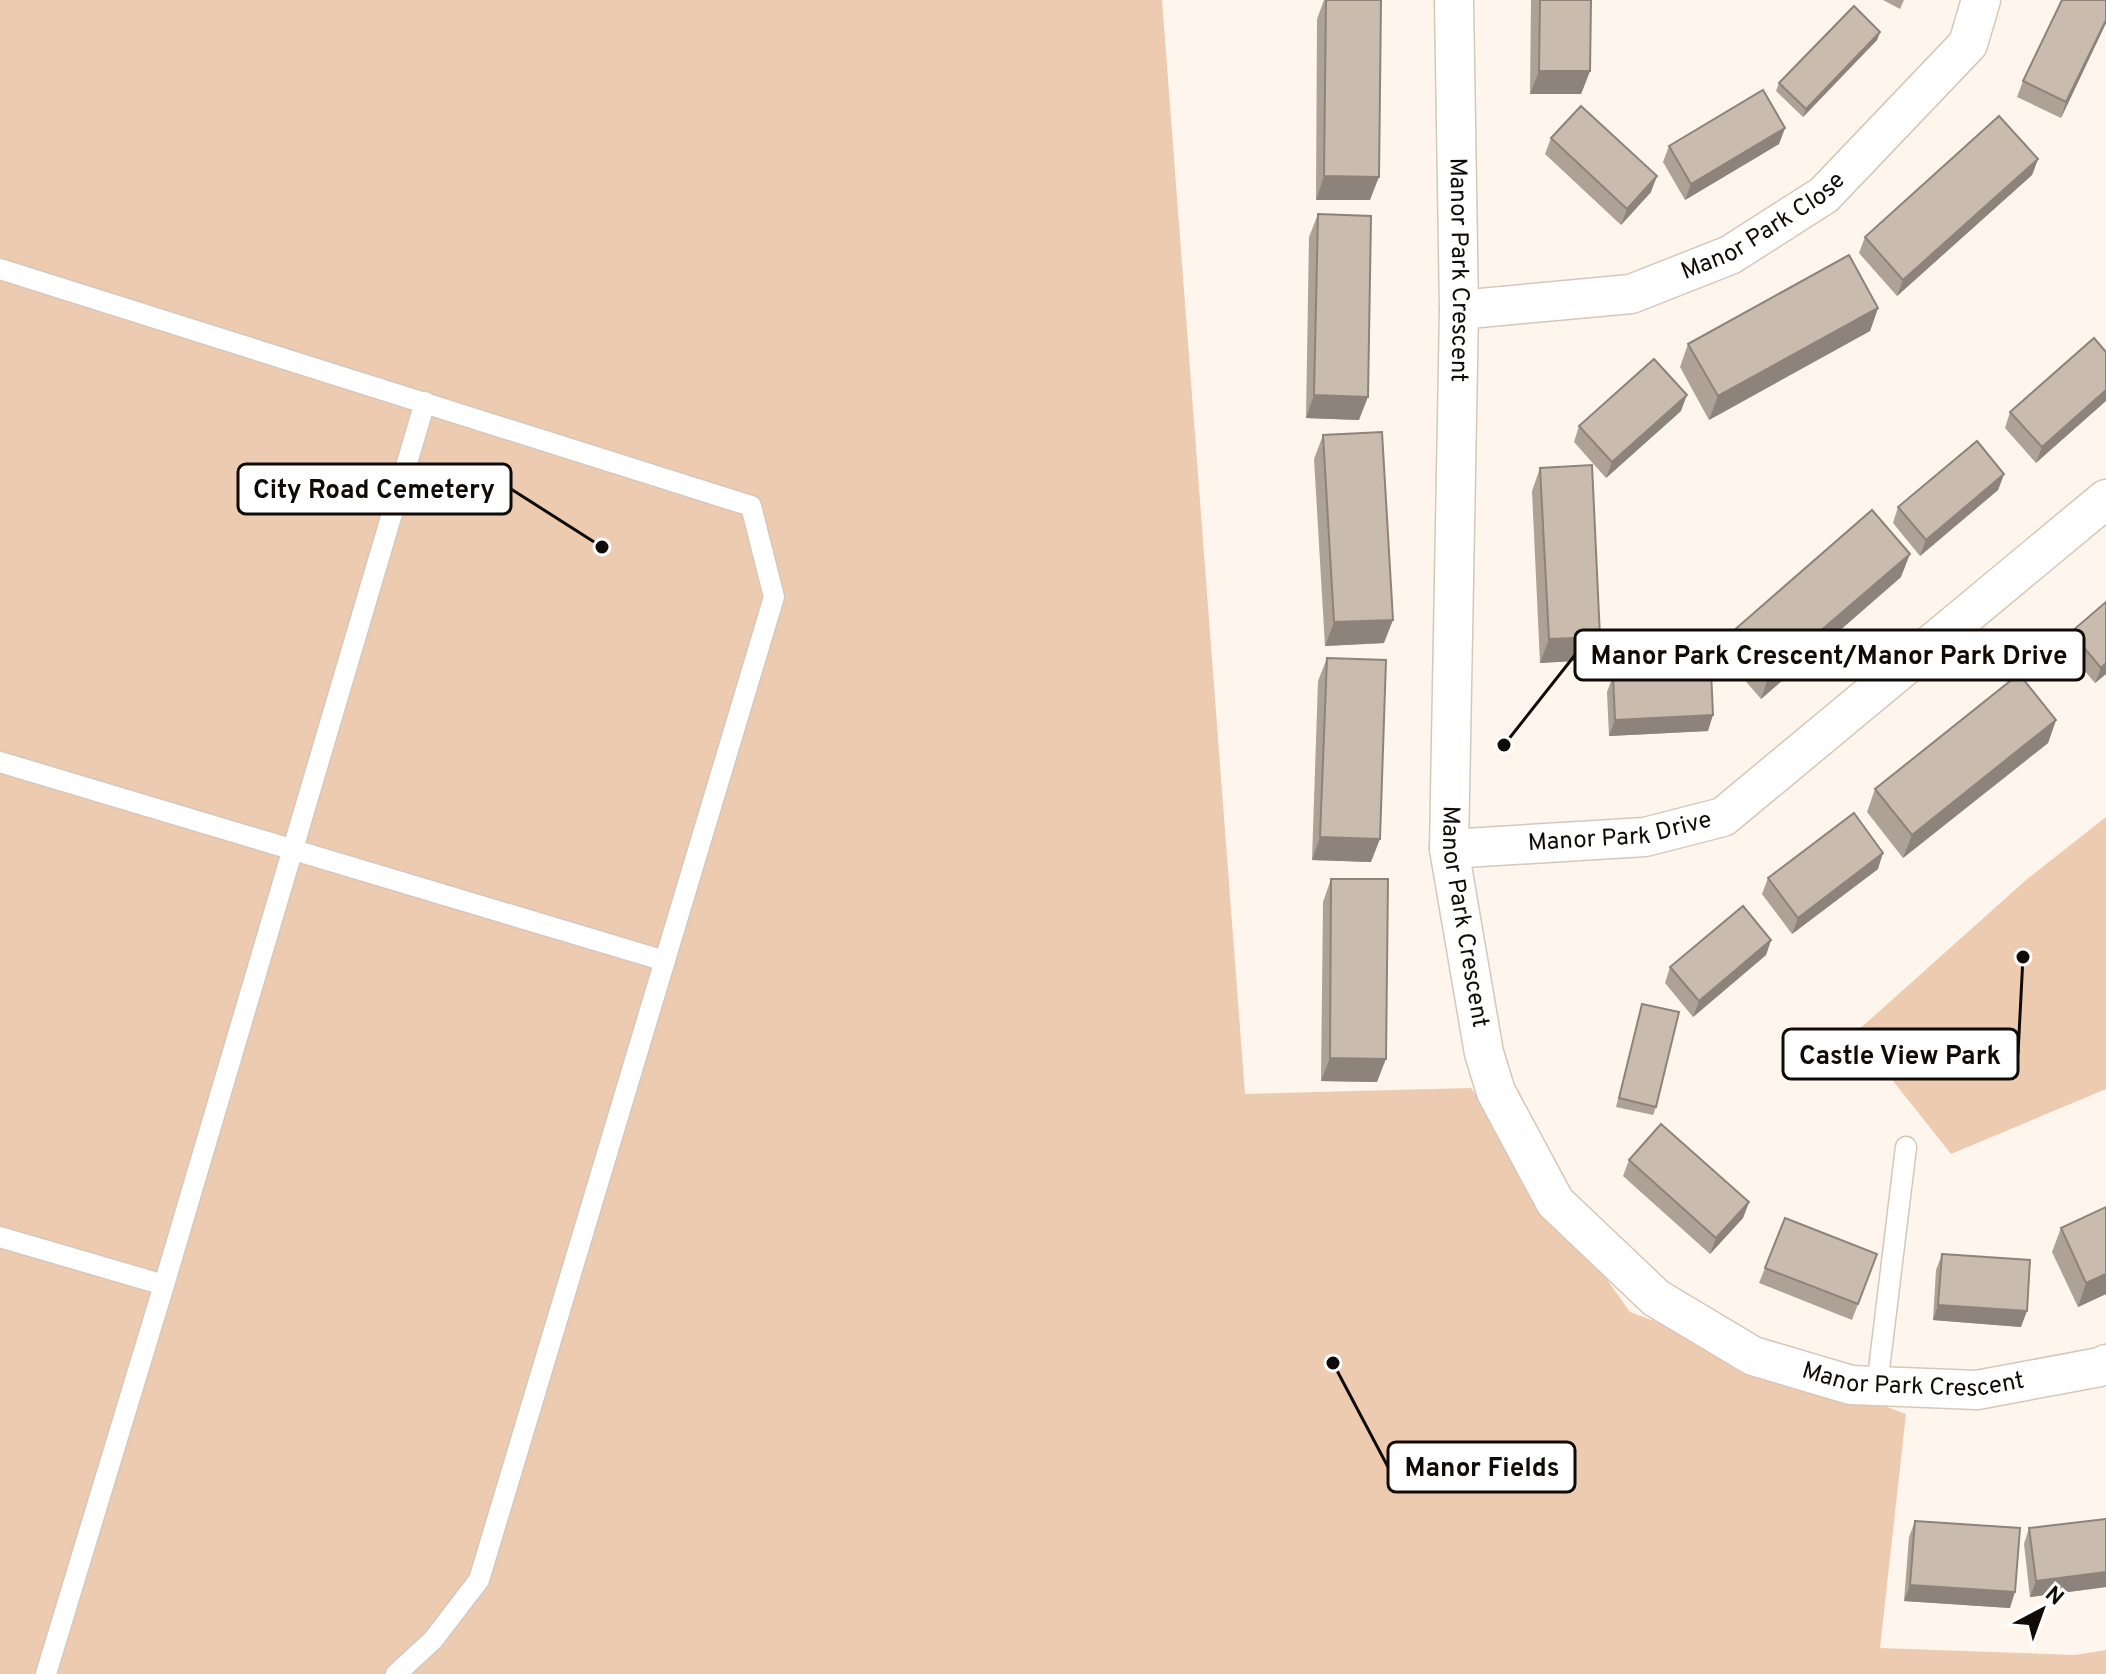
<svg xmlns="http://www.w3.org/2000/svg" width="2106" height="1674" font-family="Overpass,sans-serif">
	<rect width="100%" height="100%" fill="#fef5ed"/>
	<g fill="#edcbb0">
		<path d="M0,0H1162L1245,1094L1471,1088L1630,1312L1906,1414L1880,1648L2075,1655L2106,1650V1674H0Z"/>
		<path d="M2106,817V1089L1951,1154L1855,1033L2026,880Z"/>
	</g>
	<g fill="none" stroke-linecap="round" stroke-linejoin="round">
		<defs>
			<g id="service">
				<path d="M0,269L751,506L774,597L479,1580L433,1640L396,1674"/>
				<path d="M0,762L665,961"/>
				<path d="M0,1237L164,1285"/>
				<path d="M1877,1386L1906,1147"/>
				<path d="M46,1674L164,1285L425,402"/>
			</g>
			<g id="minor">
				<path id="s1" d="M1454,0L1459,310L1449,849L1484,1053L1496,1092L1555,1202L1656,1298L1753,1356L1851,1385L1977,1390L2100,1367L2106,1364"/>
				<path id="s2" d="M1459,310L1631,294L1730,255L1824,195L1968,44L1981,0"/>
				<path id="s3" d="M1449,849L1645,837L1723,817L2106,499"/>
			</g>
		</defs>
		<use href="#service" stroke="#d6c7bb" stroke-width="23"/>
		<use href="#minor" stroke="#d6c7bb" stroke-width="41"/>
		<use href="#service" stroke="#fff" stroke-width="20"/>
		<use href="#minor" stroke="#fff" stroke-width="38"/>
	</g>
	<g fill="#aea196">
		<path d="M1324,0H1381L1370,200H1316L1317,19Z"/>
		<path d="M1531,0H1591L1590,71L1581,94H1530Z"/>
		<path d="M1883,0H1904L1900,9Z"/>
		<path d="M2106,0V23L2061,118L2017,97L2023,81Z"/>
		<path d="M1880,32L1877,40L1803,117L1776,91L1779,83Z"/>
		<path d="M1785,128L1779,144L1685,200L1663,162L1669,146Z"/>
		<path d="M1551,138L1651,192L1621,225L1545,154Z"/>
		<path d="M2038,159L2032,175L1897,296L1859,253L1865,237Z"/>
		<path d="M1318,214L1359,420L1306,418L1309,237Z"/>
		<path d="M1878,308L1870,331L1709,420L1680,367L1688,344Z"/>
		<path d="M2106,352L2036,463L2005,428L2010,412Z"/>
		<path d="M1681,411L1606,478L1574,442L1579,426Z"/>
		<path d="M1323,435L1384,643L1325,646L1314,459Z"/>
		<path d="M1540,468L1591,660L1540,663L1532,491Z"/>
		<path d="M2004,474L1998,490L1920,556L1893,523L1898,507Z"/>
		<path d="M1901,577L1761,699L1723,655L1732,632Z"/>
		<path d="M2071,632L2106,674L2095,683L2065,648Z"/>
		<path d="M1327,658L1371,862L1312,860L1318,681Z"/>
		<path d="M1613,676L1708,731L1609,736L1607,692Z"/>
		<path d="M2056,720L2048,743L1903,858L1867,812L1875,789Z"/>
		<path d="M1878,869L1792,934L1762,894L1768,878Z"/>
		<path d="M1331,879L1377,1082L1321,1081L1323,902Z"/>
		<path d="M1771,940L1766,955L1693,1017L1665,983L1670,967Z"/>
		<path d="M1642,1004L1656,1107L1653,1115L1616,1107Z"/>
		<path d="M1629,1160L1749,1202L1743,1218L1710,1254L1623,1176Z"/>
		<path d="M1785,1218L1877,1254L1852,1320L1759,1283Z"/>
		<path d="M2061,1228L2106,1294L2078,1307L2052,1252Z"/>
		<path d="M1942,1254L2021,1327L1933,1320L1936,1270Z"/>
		<path d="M2106,1519V1587L2030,1597L2024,1544L2029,1528Z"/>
		<path d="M1915,1521L2010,1608L1904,1601L1909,1537Z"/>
	</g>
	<g fill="#8d837a">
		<path d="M2106,20V23L2061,118L2066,102Z"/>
		<path d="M1880,32L1877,40L1803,117L1806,109Z"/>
		<path d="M1539,71H1590L1581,94H1530Z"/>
		<path d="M1785,128L1779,144L1685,200L1691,184Z"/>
		<path d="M2038,159L2032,175L1897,296L1903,280Z"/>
		<path d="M1324,176L1379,177L1370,200H1316Z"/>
		<path d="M1657,176L1651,192L1621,225L1627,209Z"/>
		<path d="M1878,308L1870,331L1709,420L1718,396Z"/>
		<path d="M2106,390V401L2036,463L2042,447Z"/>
		<path d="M1314,395L1368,397L1359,420L1306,418Z"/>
		<path d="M1687,395L1681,411L1606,478L1612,462Z"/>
		<path d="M2004,474L1998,490L1920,556L1926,540Z"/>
		<path d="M1910,554L1901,577L1761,699L1769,675Z"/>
		<path d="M1393,620L1384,643L1325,646L1334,622Z"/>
		<path d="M1600,637L1591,660L1540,663L1549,639Z"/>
		<path d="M2106,663V674L2095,683L2101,668Z"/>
		<path d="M1713,715L1708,731L1609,736L1615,720Z"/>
		<path d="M2056,720L2048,743L1903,858L1912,835Z"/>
		<path d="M1320,837L1380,839L1371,862L1312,860Z"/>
		<path d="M1883,853L1878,869L1792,934L1798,918Z"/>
		<path d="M1771,940L1766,955L1693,1017L1699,1001Z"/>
		<path d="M1330,1058L1386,1059L1377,1082L1321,1081Z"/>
		<path d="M1749,1202L1743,1218L1710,1254L1716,1238Z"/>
		<path d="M2106,1274V1294L2078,1307L2086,1283Z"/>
		<path d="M1938,1305L2027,1311L2021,1327L1933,1320Z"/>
		<path d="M2106,1572V1587L2030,1597L2036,1581Z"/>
		<path d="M1910,1585L2015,1592L2010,1608L1904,1601Z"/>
	</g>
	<g fill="#cabbaf" stroke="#8d837a" stroke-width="2">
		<path d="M1326,0H1381L1379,177L1324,176Z"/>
		<path d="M1540,0H1591L1590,71H1539Z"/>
		<path d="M2062,0H2106V20L2066,102L2023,81Z"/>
		<path d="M1854,6L1880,32L1806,109L1779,83Z"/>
		<path d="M1763,90L1785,128L1691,184L1669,146Z"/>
		<path d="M1581,106L1657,176L1627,209L1551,138Z"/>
		<path d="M1999,116L2038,159L1903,280L1865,237Z"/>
		<path d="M1318,214L1371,216L1368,397L1314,395Z"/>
		<path d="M1849,255L1878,308L1718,396L1688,344Z"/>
		<path d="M2094,338L2106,352V390L2042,447L2010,412Z"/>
		<path d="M1654,359L1687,395L1612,462L1579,426Z"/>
		<path d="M1382,432L1393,620L1334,622L1323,435Z"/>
		<path d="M1977,441L2004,474L1926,540L1898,507Z"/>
		<path d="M1592,465L1600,637L1549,639L1540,468Z"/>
		<path d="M1872,510L1910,554L1769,675L1732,632Z"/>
		<path d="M2106,602V663L2101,668L2071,632Z"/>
		<path d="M1327,658L1386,660L1380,839L1320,837Z"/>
		<path d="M1711,671L1713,715L1615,720L1613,676Z"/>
		<path d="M2019,674L2056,720L1912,835L1875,789Z"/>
		<path d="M1854,813L1883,853L1798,918L1768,878Z"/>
		<path d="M1331,879H1388L1386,1059L1330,1058Z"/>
		<path d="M1743,906L1771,940L1699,1001L1670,967Z"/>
		<path d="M1642,1004L1679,1012L1656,1107L1619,1098Z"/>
		<path d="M1661,1124L1749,1202L1716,1238L1629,1160Z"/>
		<path d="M2106,1207V1274L2086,1283L2061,1228Z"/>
		<path d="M1785,1218L1877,1254L1858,1304L1765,1268Z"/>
		<path d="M1942,1254L2030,1260L2027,1311L1938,1305Z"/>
		<path d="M2106,1519V1572L2036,1581L2029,1528Z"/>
		<path d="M1915,1521L2020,1528L2015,1592L1910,1585Z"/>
	</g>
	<g text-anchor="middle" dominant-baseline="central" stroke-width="7" stroke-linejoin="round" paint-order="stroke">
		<g font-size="24" fill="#100b07" stroke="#fff">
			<text stroke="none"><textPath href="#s2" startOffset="322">Manor Park Close</textPath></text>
			<text stroke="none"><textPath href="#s1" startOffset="270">Manor Park Crescent</textPath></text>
			<text stroke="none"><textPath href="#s3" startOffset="172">Manor Park Drive</textPath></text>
			<text stroke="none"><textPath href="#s1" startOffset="918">Manor Park Crescent</textPath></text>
			<text stroke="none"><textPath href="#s1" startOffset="1638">Manor Park Crescent</textPath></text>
		</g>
	</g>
	<path fill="none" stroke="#100b07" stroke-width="3" d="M602 547L511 489M1504 745L1575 655M2023 957L2018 1054M1333 1363L1388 1467"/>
	<g fill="#100b07" stroke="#fff" stroke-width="3">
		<circle cx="602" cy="547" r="8"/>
		<circle cx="1504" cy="745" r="8"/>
		<circle cx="2023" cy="957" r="8"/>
		<circle cx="1333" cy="1363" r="8"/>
	</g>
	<g fill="#fff" stroke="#100b07" stroke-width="3">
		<rect x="238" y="464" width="273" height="50" rx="8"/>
		<rect x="1575" y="630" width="509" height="50" rx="8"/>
		<rect x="1783" y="1029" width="235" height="50" rx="8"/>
		<rect x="1388" y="1442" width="187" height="50" rx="8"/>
	</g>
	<g font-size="26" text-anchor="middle" font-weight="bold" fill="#100b07">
		<text x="374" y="498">City Road Cemetery</text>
		<text x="1829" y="664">Manor Park Crescent/Manor Park Drive</text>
		<text x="1900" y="1064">Castle View Park</text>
		<text x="1482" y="1476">Manor Fields</text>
	</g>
	<g transform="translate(2042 1610) rotate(41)" stroke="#ffffff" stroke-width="6" paint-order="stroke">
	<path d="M0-6L14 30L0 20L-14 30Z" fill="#100b07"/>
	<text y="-12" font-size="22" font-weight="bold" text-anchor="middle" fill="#100b07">N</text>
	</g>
</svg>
